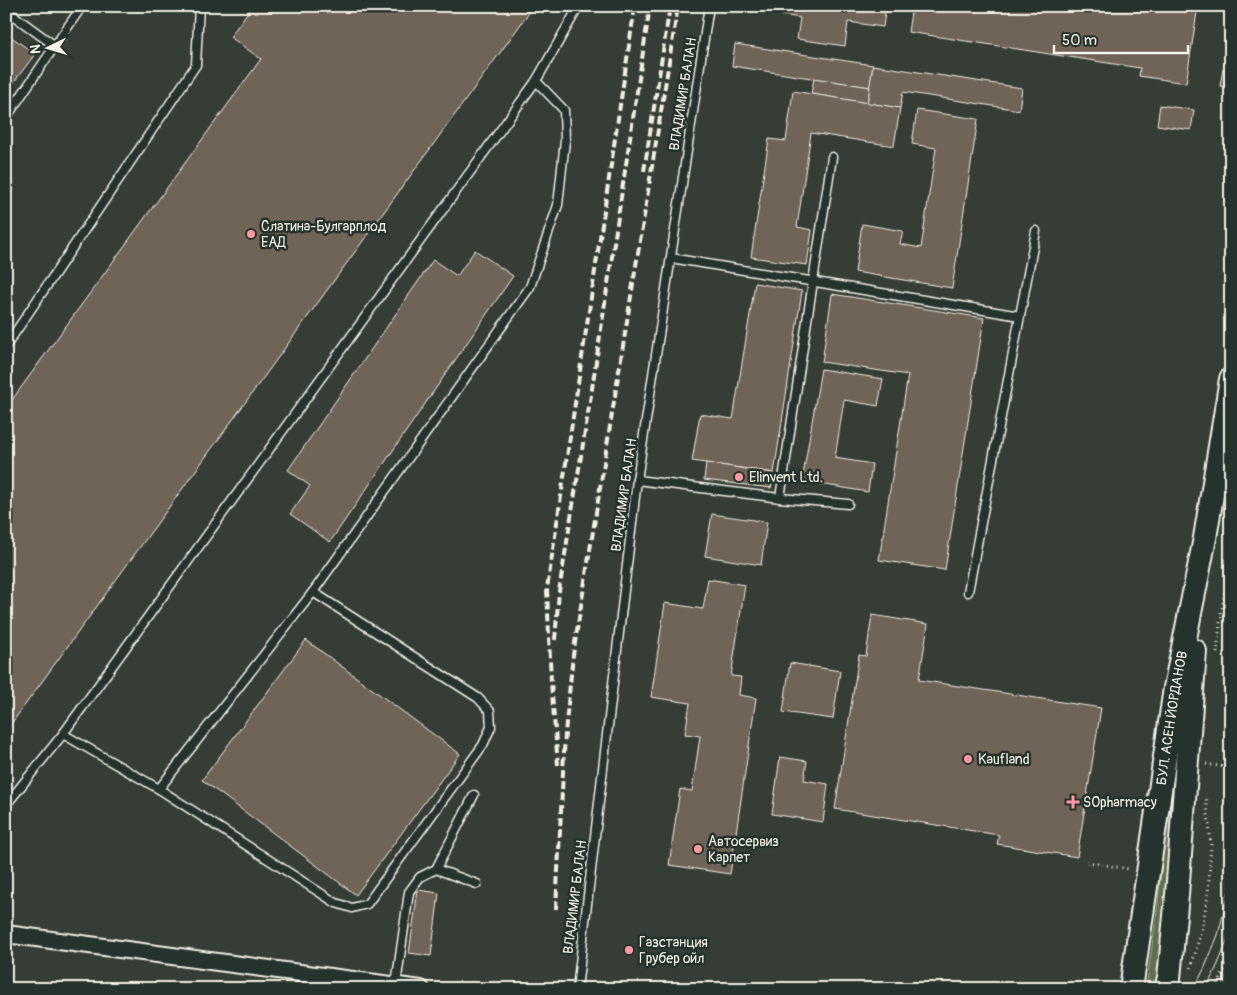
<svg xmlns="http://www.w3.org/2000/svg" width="1237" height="995" font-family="Pangolin,sans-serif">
	<rect width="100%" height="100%" fill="#353d36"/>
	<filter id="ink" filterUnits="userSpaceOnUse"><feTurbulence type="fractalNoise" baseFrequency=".02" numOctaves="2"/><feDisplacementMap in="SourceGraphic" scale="10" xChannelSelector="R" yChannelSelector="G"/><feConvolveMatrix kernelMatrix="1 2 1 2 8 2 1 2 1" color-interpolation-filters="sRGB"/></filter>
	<g filter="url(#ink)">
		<path fill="#626e50" stroke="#abb09c" d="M1179,718L1181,746L1157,988L1146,989L1158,903L1166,812Z"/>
		<g fill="#6f6459" stroke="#f4f1e8">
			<path d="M252,6H293L302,12L306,6H534L6,731V408L261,59L230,37Z"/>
			<path d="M783,6H886L883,27L848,22L845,46L797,39L800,18L782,15Z"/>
			<path d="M912,6H1198L1186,83L1139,76L1140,68L908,32Z"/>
			<path d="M6,33L35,54L6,93Z"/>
			<path d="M735,44L873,65L870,87L732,66Z"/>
			<path d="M873,65L1022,88L1019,110L903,92L900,108L867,103Z"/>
			<path d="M1223,69L1231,71V88L1220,86Z"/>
			<path d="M814,78L870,87L867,103L811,94Z"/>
			<path d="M793,91L900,108L894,146L811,133L797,227L812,230L807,265L751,257L769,139L786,141Z"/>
			<path d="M1160,105L1194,110L1191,130L1157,125Z"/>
			<path d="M917,110L978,119L952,288L855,272L862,224L903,231L900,244L921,248L936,148L912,144Z"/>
			<path d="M475,250L513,276L330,542L290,514L310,486L288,470L433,260L457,276Z"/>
			<path d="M755,283L802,291L774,473L692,461L700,414L733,419Z"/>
			<path d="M832,294L984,318L945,570L879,560L908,375L822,362Z"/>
			<path d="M821,369L883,379L878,406L844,400L835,458L872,464L868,492L802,481Z"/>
			<path d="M706,463L774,473L771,488L704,480Z"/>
			<path d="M712,514L767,522L761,565L705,556Z"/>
			<path d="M708,579L745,585L731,676L741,677L739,695L756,698L730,874L669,865L680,789L692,791L700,736L685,734L690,703L651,697L665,603L703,609Z"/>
			<path d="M872,615L928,624L919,680L1101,708L1077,857L997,844L999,835L835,809L859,655L866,656Z"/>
			<path d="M306,640L460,754L356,895L202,780Z"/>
			<path d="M790,663L840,671L833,719L783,712Z"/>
			<path d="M780,757L807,761L804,780L828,784L823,822L772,814Z"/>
			<path d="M418,890L439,893L431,956L409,953Z"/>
		</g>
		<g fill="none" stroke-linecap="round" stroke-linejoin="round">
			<defs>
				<g id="lane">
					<path d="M6,10L55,46"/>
					<path d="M6,118L82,6"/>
					<path d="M671,258L1020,316"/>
					<path d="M6,346L196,65L199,6"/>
					<path d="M1217,477L1231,479"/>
					<path d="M637,480L780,498L848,504"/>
					<path d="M780,498L832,157"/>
					<path d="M968,592L1036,231"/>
					<path d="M63,734L159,789L313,592L530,287L558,205L565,140L564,110L536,81"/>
					<path d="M159,789L336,903L352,908L367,904L483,745L491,727L490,711L478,698L313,592"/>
					<path d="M6,805L63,734L536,81L579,6"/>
					<path d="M436,869L474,795"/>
					<path d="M396,985L409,892L420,877L436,869L477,884"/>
					<path d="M577,989L637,480L709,6"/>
				</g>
				<path id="street" d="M6,934L421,989"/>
				<g id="secondary">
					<path id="s1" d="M1131,989L1175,688L1205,538L1231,379"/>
					<path d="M1166,989L1169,978L1177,895L1195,651"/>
				</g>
			</defs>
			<use href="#lane" stroke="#f4f1e8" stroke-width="11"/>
			<use href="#street" stroke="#f4f1e8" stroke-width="20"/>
			<use href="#secondary" stroke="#f4f1e8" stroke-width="26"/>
			<g stroke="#f4f1e8" stroke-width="3" stroke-dasharray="1 4" stroke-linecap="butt">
				<path d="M1217,653L1221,614L1231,554"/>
				<path d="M1206,764L1231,768"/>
				<path d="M1087,862L1129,869"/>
				<path d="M1191,968L1202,928L1208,895L1211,844L1206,796"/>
				<path d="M1216,989L1231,955"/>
			</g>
			<use href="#lane" stroke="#26332d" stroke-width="8"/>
			<use href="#street" stroke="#26332d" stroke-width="16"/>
			<use href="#secondary" stroke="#26332d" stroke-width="22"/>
			<g stroke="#f4f1e8" stroke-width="1">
				<path d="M1194,989L1205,967L1218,935L1231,883"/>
				<path d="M1205,989C1216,972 1226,946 1231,927"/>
			</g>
			<g stroke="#f4f1e8" stroke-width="4" stroke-dasharray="8 4" stroke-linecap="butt">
				<path d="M644,171L670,6"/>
				<path d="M555,640L559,591L591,395L650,6"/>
				<path d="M558,765L551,682L547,589L635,6"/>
				<path d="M556,909L565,733L573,655L678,6"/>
			</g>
		</g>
	</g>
	<g fill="#ff9aa2" stroke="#26332d" stroke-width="2">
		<circle cx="251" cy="234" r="5"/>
		<circle cx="739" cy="477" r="5"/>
		<circle cx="968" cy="759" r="5"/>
		<path d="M1070.5 794.5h5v5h5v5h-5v5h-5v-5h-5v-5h5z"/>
		<circle cx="698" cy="849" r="5"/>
		<circle cx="629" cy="950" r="5"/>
	</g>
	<g text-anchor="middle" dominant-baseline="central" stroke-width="5" stroke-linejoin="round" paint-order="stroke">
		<g font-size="14" fill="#f4f1e8" stroke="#26332d">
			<text transform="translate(683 94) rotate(-81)">ВЛАДИМИР БАЛАН</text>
			<text transform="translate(624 495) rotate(-82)">ВЛАДИМИР БАЛАН</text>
			<text stroke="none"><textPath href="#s1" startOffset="274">БУЛ. АСЕН ЙОРДАНОВ</textPath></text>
			<text transform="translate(575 897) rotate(-83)">ВЛАДИМИР БАЛАН</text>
		</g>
		<g font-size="14" fill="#f4f1e8" stroke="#26332d" text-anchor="start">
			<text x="261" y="226">Слатина-Булгарплод<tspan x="261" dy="16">ЕАД</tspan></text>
			<text x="749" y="477">Elinvent Ltd.</text>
			<text x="978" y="759">Kaufland</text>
			<text x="1083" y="802">SOpharmacy</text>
			<text x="708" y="841">Автосервиз<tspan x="708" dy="16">Карпет</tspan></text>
			<text x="639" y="942">Газстанция<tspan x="639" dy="16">Грубер ойл</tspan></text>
		</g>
	</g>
	<rect width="1237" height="995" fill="none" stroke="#26332d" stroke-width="25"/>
	<rect x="12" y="12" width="1212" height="970" fill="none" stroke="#f4f1e8" stroke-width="2" filter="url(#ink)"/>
	<g transform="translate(48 48) rotate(265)" stroke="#26332d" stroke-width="4" paint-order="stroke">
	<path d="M0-4L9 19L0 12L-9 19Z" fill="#f4f1e8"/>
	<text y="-8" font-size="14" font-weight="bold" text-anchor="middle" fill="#f4f1e8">N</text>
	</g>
	<path d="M1054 45v8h134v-8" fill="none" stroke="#f4f1e8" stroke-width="2.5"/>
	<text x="1062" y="45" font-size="15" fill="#f4f1e8" stroke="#26332d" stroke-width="4" paint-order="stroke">50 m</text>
</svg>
